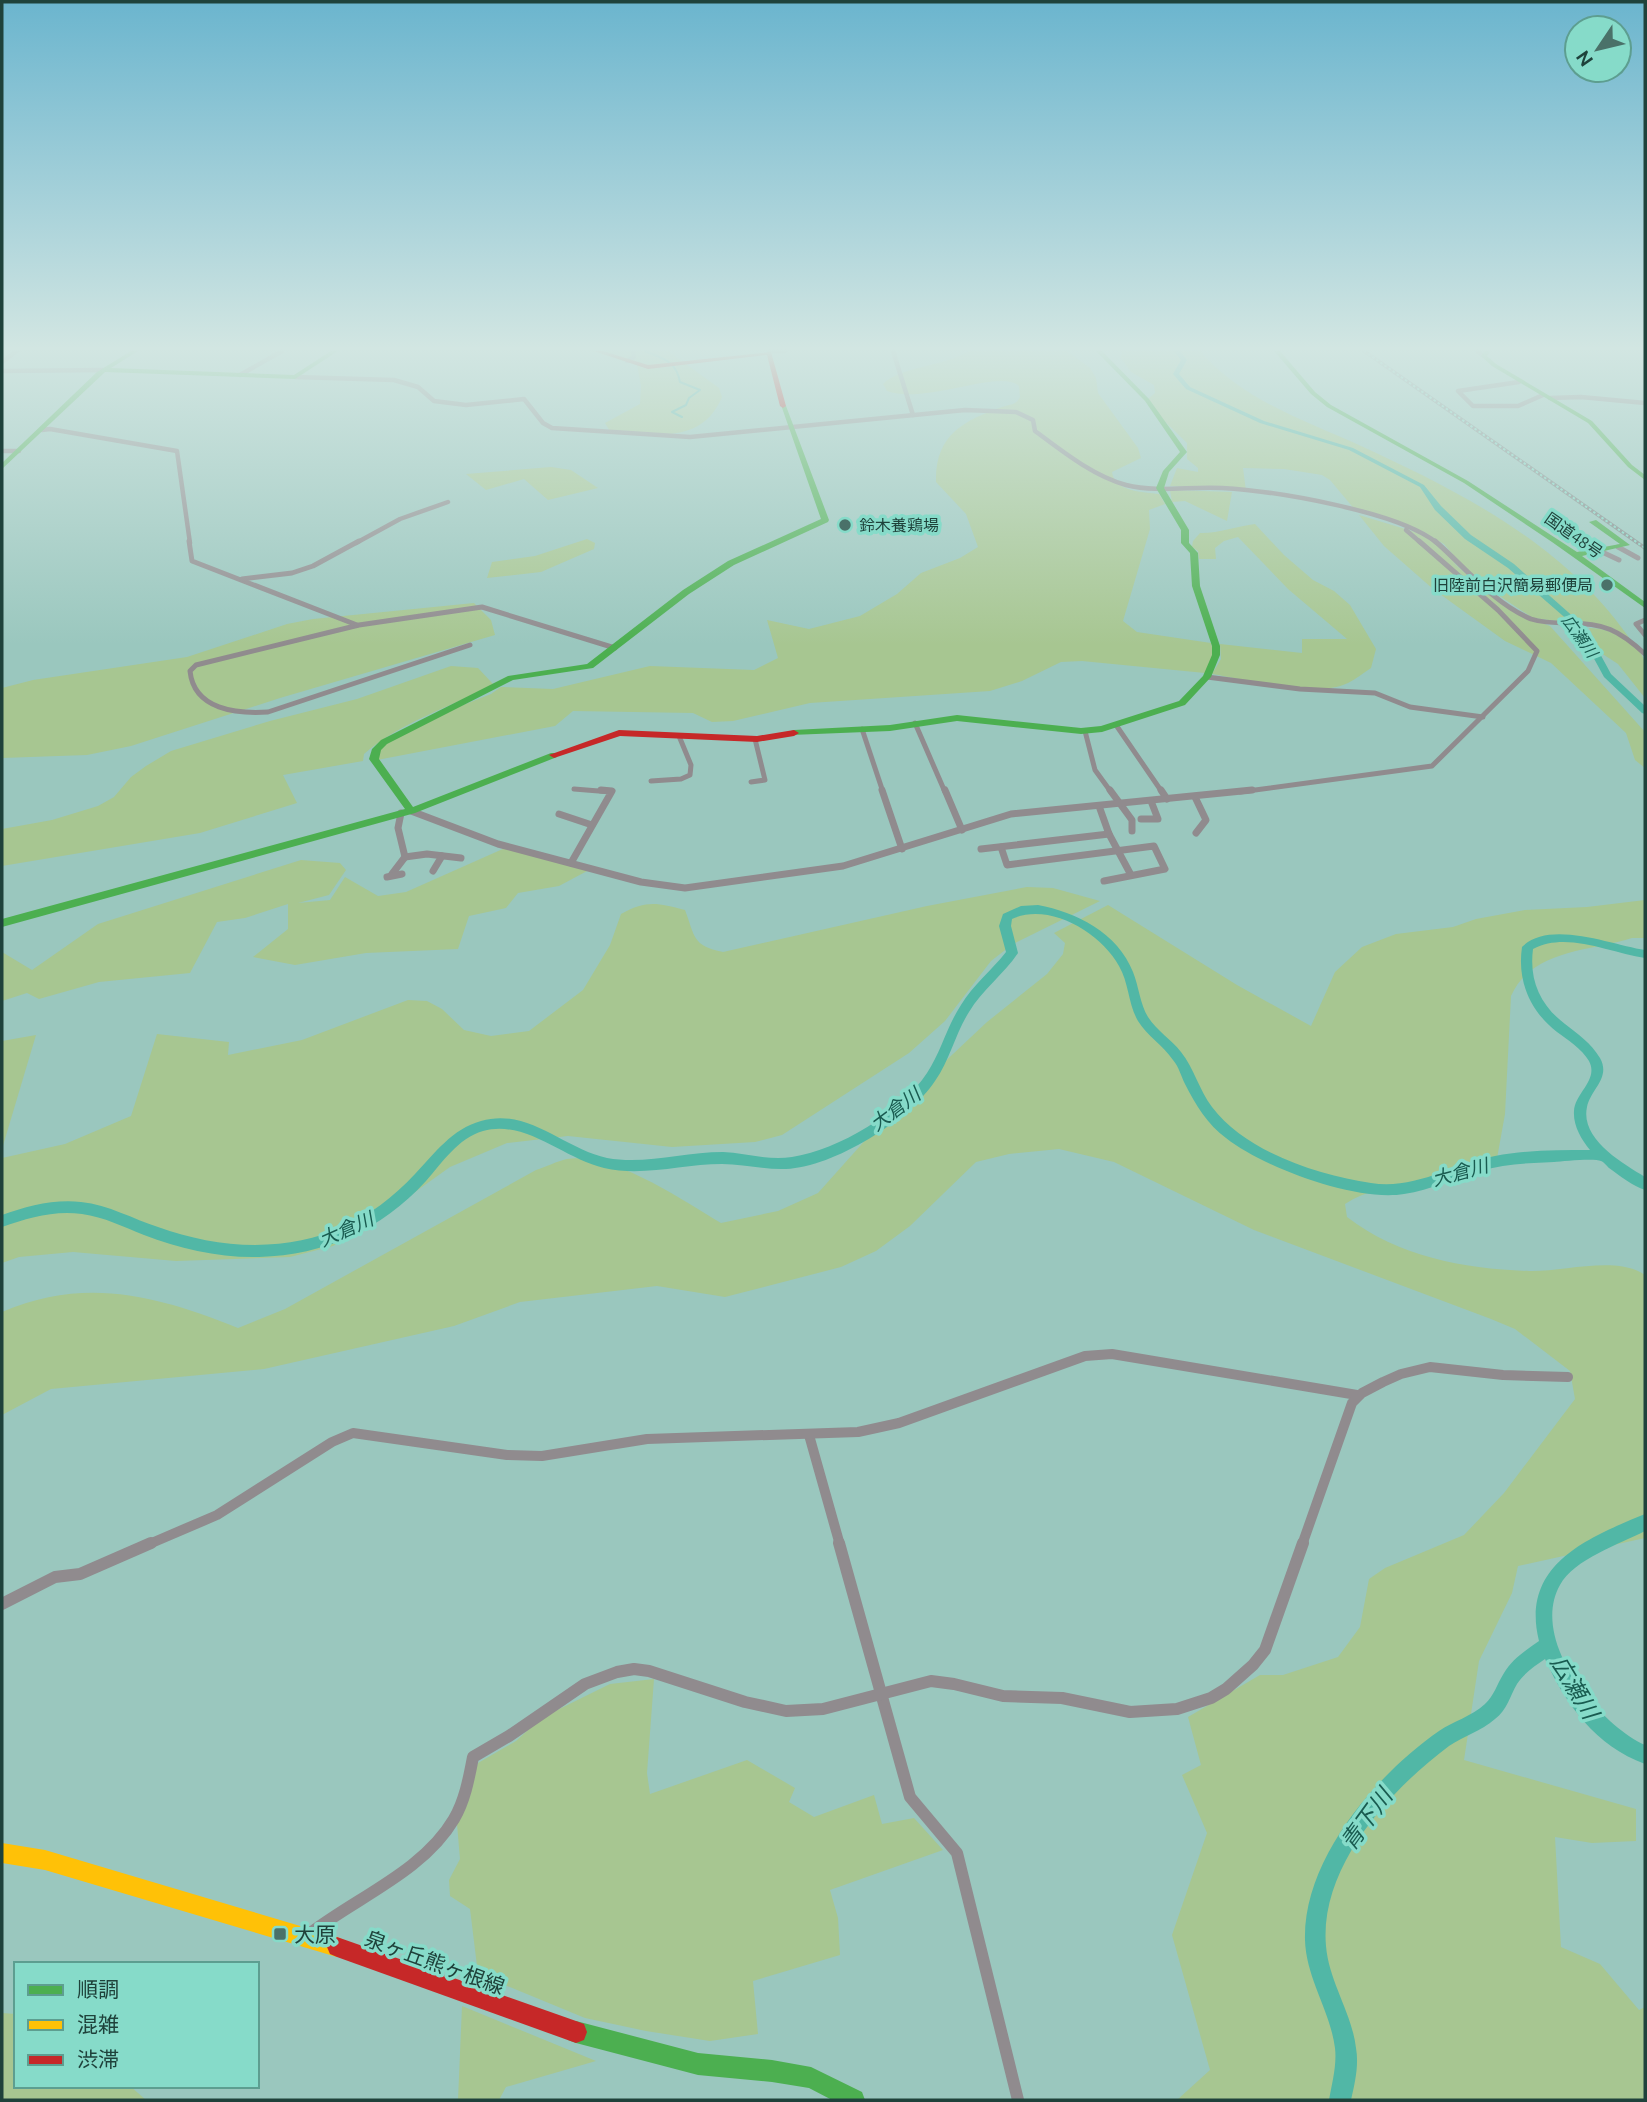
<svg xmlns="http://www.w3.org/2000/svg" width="1647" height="2102" font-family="Ubuntu,'Noto Sans JP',sans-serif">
	<rect width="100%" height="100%" fill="#9ac7be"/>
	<g fill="#a7c691">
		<path d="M591,351H668L719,388L722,397C702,445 654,434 611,433L605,423L640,404L641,386L637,365Z"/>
		<path d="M969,351H1067L1090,368L1096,378L1098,393L1138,448L1141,458L1112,472C1114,492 1144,492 1159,494L1165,504L1149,510L1150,529L1123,621L1137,632L1211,643L1215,658L1205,673L1082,661L1061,662L1022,681L990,691L810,703L733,721L712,722L693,713L573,711L555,726L377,760L379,749L391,740L443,713L491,694L501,687L553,689L650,666L754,670L778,658L767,620L809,629L860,616L897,594L921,573L960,558L978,547L966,514L936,482C935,435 963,421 1002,407C1011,404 1016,405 1020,397L1019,386C1001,368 925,405 887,391L883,384C899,367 946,366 969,351Z"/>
		<path d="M1122,351H1200C1241,399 1303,420 1359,445C1463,493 1566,545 1632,642L1613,628L1533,618L1492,591L1460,563L1444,544L1422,531L1356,511L1330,480L1322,475L1284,469L1243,468L1246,491L1170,486L1177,468L1198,472V468L1187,459V443L1148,405L1149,398L1155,393L1154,385L1131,372L1120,357Z"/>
		<path d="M551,467L571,470L598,488L548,500L524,479L486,490L466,474Z"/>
		<path d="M1170,490L1232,492L1227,521L1185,501L1172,502Z"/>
		<path d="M1359,515L1425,535L1443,548L1456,565L1480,586L1526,617L1550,626L1645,732V768L1635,760L1626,733L1551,663L1505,641L1433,589L1384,546Z"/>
		<path d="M1255,524L1284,555L1313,580L1334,591L1350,605L1376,649L1371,668C1363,673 1356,679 1348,683C1314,699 1249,680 1212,674L1221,659L1220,644L1302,653V639H1347L1288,589L1238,537L1224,541L1215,548L1216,559H1199L1198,551L1192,547L1193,541L1200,533C1215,534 1238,526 1255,524Z"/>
		<path d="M587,539L595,543L594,549L541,572L487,578L492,562L535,556Z"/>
		<path d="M474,603L491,620L495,635L280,698L131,746L87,755L2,758V688L33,680L187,657L287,624L313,619Z"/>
		<path d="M1589,628C1610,628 1641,641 1645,664C1647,675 1645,687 1645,698L1618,664L1601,653Z"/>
		<path d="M451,666L478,668L493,684C450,708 402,721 364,754L363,761L283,775L297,803L200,833L2,866V829L52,820L98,806L114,797L131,777L146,766L171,751L270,721L357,699Z"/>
		<path d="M505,848L589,870L559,886L518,893L506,908L469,916L458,949L366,953L295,965L253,957L288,929V904L245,918L217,922L190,973L99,982L39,999L27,993L2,1001V952L32,970L98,924L301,860L340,863L346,870L329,895L298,903L330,900L345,877L378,896L406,892Z"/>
		<path d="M1027,887L1053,888L1100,901L1013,944L991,961L945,1021L909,1053L782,1135L755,1142L672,1147L568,1136L507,1143L450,1167L373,1222L333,1246L290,1257L176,1261L73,1252L19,1257L2,1263V1158L65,1144L131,1116L157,1034L229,1042L228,1055L302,1040L408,1000L427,1001L442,1009L464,1030L491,1036L529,1031L583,990L610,945L621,914C647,900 657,903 685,910C695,936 692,946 723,952L927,906Z"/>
		<path d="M1645,900V938H1632C1590,951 1531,950 1511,996L1505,1114L1496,1164C1450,1192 1389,1175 1345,1204L1347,1217C1399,1257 1465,1269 1529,1271C1563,1272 1617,1255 1645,1275V1538L1518,1566L1512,1593L1479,1661L1464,1760L1636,1809V1841L1592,1843L1555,1837L1561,1947L1600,1964L1639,2010L1645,2007V2100H1177L1210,2070L1172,1935L1207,1833L1182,1775L1201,1765L1188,1717L1260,1675H1283L1338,1657L1360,1627L1369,1579L1385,1568L1464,1535L1504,1493L1575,1399L1570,1371L1515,1329L1491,1319L1254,1230L1114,1162L1059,1149L1009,1154L976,1162L910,1226L876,1251L841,1267L725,1297L657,1286L520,1302L454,1326L264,1369L51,1389L2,1415V1312C86,1276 158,1296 238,1328L285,1309L536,1170C546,1167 557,1161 567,1159C613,1152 682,1200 721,1223L778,1211L818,1193L886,1117L987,1022L1047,974L1063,954L1065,943L1054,933L1108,905L1237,985L1311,1026L1335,972L1362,947L1396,934L1453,927L1476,919L1525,910L1587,907Z"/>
		<path d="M36,1035L2,1149V1041Z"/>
		<path d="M654,1679L647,1773L650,1794L747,1760L795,1788L789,1802L814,1817L874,1795L882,1824L914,1818L943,1850L830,1890L838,1918L840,1955L753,1981L758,2034L710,2041L646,2031L585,2018L478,1974L470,1909L450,1896L449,1880L460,1859L457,1824L478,1763L516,1741L541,1718L610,1684Z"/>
		<path d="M462,2006L596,2061L506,2087L499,2100H458Z"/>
		<path d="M2,2013L16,2014V2086H130L146,2100H2Z"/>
	</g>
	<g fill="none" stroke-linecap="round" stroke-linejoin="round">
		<path stroke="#51b7a6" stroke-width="2" d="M645,351C664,359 676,361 680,382L700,390L689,398L686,405L672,412L682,417"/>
		<g fill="#51b7a6" fill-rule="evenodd">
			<path d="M1174,351H1180L1187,360L1179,374L1190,387L1264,421L1353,448L1424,485L1441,506L1471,535L1514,564L1586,628L1611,674L1645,706V714L1642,713L1604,677L1579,631L1570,622L1508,568L1465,539L1435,510L1420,487L1349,450L1260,423L1186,389L1173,374L1181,360Z"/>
			<path d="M1038,905C1076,912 1118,933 1133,972C1139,987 1140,1004 1148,1017C1157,1031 1171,1039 1181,1052C1194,1068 1199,1090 1212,1107C1246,1152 1318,1175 1371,1183C1415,1190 1453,1164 1495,1156C1526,1150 1558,1150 1590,1150C1581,1139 1573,1125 1574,1111C1575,1093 1599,1080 1589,1061C1582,1049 1568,1040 1557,1032C1530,1011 1517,981 1522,947C1549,919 1612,945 1645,950V958C1610,953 1567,931 1533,949C1529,980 1540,1005 1565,1024C1578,1034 1591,1043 1600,1058C1611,1078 1591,1089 1587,1107C1580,1139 1622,1163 1645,1177V1190C1633,1186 1620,1176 1609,1168C1607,1166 1604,1162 1601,1161C1595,1158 1563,1161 1554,1162C1529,1163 1504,1164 1480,1171C1455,1178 1431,1190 1404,1194C1356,1202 1264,1168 1226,1138C1208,1125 1195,1104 1185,1084C1181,1076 1179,1067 1173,1060C1163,1045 1147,1036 1138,1021C1128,1004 1129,983 1119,966C1100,932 1049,902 1012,919L1011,926L1018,953C1004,974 982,990 969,1012C955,1034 950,1060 935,1081C909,1120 834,1167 786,1169C765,1170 743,1164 722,1164C683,1164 643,1177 604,1168C564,1159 526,1119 483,1131C458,1138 442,1163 426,1181C381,1230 325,1255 259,1257C220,1258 180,1249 144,1235C124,1227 104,1217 82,1214C54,1210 28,1218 2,1227V1215C27,1206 54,1199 81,1202C109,1205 133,1219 158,1227C189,1238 222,1245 255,1245C321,1244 370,1222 415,1174C435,1153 452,1129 481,1121C528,1107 564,1149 607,1158C645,1165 684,1152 723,1152C746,1153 769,1161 792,1157C838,1150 902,1112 927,1073C941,1052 947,1026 961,1005C973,985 992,970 1006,952L999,926L1003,914L1021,906Z"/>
			<path d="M1645,1514V1531C1620,1544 1574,1559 1560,1585C1529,1640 1598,1723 1645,1745V1764C1596,1746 1566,1705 1545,1659C1535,1666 1524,1673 1517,1684C1510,1696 1507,1710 1495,1719C1481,1731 1464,1736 1449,1746C1390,1790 1319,1867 1326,1946C1329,1982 1352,2013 1356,2048C1359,2065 1355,2083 1351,2100H1329C1332,2083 1337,2065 1335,2048C1330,2010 1306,1978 1305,1940C1303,1859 1376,1775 1439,1731C1453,1721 1471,1717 1485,1704C1494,1696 1497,1684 1504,1673C1512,1659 1526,1650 1539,1641C1520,1565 1587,1538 1645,1514Z"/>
		</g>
		<g stroke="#908b8e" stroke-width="4.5">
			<path d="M769,351H785"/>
			<path d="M893,351L913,415"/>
			<path d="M1477,351L1484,356"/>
			<path d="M627,361L634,357L633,351"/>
			<path d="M2,362L17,351"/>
			<path d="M2,371L103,370"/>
			<path d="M240,375L282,351"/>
			<path d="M295,377L394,380L418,387L434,401L466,405L524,399L543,423L552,428L690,437L965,410L1016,412L1033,420L1035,431C1062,451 1093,476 1126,485C1158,493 1190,486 1222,488C1274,491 1398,511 1437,543"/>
			<path d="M1519,382L1458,391L1473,406H1518L1543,395"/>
			<path d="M1550,398L1581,397L1645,403"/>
			<path d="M42,430L50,429L177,451L190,543"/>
			<path d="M2,451H19"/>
			<path d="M1406,530L1421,543"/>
			<path d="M356,543L400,519L448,502"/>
		</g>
		<g stroke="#908b8e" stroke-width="5">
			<path d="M189,541L192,561L357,625"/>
			<path d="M1435,541C1465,567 1493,603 1531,619C1543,623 1556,623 1568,623C1604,623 1619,630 1645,654"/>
			<path d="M1618,547L1638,558"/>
			<path d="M1600,551L1619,560"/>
			<path d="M242,579L292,573L313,566L359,541"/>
			<path d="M1645,620L1636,624L1645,635"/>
			<path d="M470,645L268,712C237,714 194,710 190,671L196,665L359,625L482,607L615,648"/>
			<path d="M1207,677L1300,689L1375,693L1410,707L1483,717"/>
			<path d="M915,723L945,792"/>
			<path d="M1116,725L1162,792"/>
			<path d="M862,729L883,792"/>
			<path d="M1085,731L1095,770L1111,792"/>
			<path d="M651,781L681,779L690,775L691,765L679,736"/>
			<path d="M751,782L765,780L755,739"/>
			<path d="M574,789L611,792"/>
			<path d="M1240,792L1432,766L1528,671L1537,651L1498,610L1419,541"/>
		</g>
		<g stroke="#908b8e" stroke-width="7">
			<path d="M882,790L902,849"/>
			<path d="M945,790L962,830"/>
			<path d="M1110,790L1132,820V831"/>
			<path d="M1161,790L1167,799"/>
			<path d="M1195,797L1206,820L1196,833"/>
			<path d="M1099,806L1109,834L1131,875"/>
			<path d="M411,811L498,844L641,882L685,888L843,866L1011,814L1252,790"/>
			<path d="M559,814L592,825"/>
			<path d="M1141,819H1158L1151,801"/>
			<path d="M1001,847L1007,865L1154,846L1165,869L1104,881"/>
			<path d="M981,849L1109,834"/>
			<path d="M405,857L427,854L461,858"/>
			<path d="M571,863L612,791L601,790"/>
			<path d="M433,871L442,856"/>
			<path d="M392,874L405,857L398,828L401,813"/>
			<path d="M387,877L402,874"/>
		</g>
		<g stroke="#908b8e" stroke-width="10">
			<path d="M809,1435L840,1545"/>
			<path d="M147,1545L217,1515L332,1442L353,1433L507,1455L542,1456L647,1439L858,1432L899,1423L1085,1356L1112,1354L1357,1395"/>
			<path d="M1302,1545L1352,1403L1362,1393L1383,1382L1401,1374L1430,1367L1503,1375L1568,1377"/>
		</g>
		<g stroke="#908b8e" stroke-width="12">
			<path d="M839,1543L910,1797L957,1853L1018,2100"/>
			<path d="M2,1604L55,1577L80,1574L151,1543"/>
			<path d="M308,1935C355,1898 423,1872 454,1819C465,1800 469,1778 473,1757L509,1736L585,1684L617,1672L634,1669L649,1671L745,1702L786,1711L823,1709L931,1681L954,1684L1003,1696L1062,1698L1130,1712L1177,1709L1211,1698L1226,1689L1253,1665L1265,1650L1303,1543"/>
		</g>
		<g fill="#4caf50" fill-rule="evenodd">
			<path d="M131,351H138L111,368L294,375L331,351H338L295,379L105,372L2,469V463L97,372Z"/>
			<path d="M1096,351H1102L1149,399L1187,452L1169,472L1164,488L1189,530V543L1198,553L1200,586L1220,646V655L1211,677L1185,705L1102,732L1081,734L957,721L890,731L791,735V731L794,730L890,725L957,715L1081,728L1101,726L1179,701L1203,676L1212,655V646L1192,586L1190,553L1181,543V530L1156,488L1163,471L1180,452L1145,401Z"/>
			<path d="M1274,351H1280L1315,392L1331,405L1468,481L1577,552L1620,544L1589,522L1596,520L1630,545L1582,556L1645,602V608L1552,542L1464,483L1327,407L1311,394Z"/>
			<path d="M1484,351H1490L1487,356L1496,364L1592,421L1632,465L1645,475V480L1628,467L1588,423L1492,366L1481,356Z"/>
			<path d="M781,405L786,406L829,520L828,522L734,565L689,594L593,668L513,680L387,744L381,750L379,759L413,807L551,753H557V757L415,813L2,927V919L405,809L369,759L372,749L381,740L508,676L587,664L683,590L728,561L821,519Z"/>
			<path d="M576,2021L698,2053L772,2060L811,2067L862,2092L865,2100H832L809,2088L772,2082L698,2075L576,2043L568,2040L565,2032L568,2024Z"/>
		</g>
		<path fill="#ffc107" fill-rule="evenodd" d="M2,1843L45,1850L337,1937L344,1940L347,1947L344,1954L337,1957L45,1870L2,1863Z"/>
		<g fill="#c62828" fill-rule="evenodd">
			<path d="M594,351H603L648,365L771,352L786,406L783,408L780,406L767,355L648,369Z"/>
			<path d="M619,730L757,736L794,730L799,733L794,736L757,742L620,736L554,758L549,755Z"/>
			<path d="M337,1937L576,2021L584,2024L587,2032L584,2040L576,2043L337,1957L330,1954L327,1947L330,1940Z"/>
		</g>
		<defs>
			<path id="rail" d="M1364,351L1645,548"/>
		</defs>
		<use href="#rail" stroke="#848c8b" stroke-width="3.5"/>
		<use href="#rail" stroke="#86dbc9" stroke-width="2" stroke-dasharray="2.5" stroke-linecap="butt"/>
	</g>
	<linearGradient id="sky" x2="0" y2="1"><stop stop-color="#6bb5ce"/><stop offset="0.54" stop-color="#d2e6e2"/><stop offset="1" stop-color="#d2e6e2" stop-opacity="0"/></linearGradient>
	<rect width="1647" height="645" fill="url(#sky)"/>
	<g fill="#4a7169" stroke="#86dbc9" stroke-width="2.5">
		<circle cx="845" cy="525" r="7"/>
		<circle cx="1607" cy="585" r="7"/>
		<rect x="273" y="1927" width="14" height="14" rx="3.5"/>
	</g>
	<g text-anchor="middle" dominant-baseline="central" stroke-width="7" stroke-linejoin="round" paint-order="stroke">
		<g font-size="16" fill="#1f423b" stroke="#86dbc9" text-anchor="start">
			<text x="859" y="525">鈴木養鶏場</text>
			<text x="1593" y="585" text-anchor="end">旧陸前白沢簡易郵便局</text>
		</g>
		<g font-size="16" fill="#1f423b" stroke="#86dbc9">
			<text transform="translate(1574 535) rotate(35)">国道48号</text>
		</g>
		<g font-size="16" font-style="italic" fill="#195b50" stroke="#86dbc9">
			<text transform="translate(1580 636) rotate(54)">広瀬川</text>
		</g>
		<g font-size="19" font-style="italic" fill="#195b50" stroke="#86dbc9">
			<text transform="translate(895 1109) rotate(-37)">大倉川</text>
			<text transform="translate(1460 1172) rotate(-15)">大倉川</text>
			<text transform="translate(346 1229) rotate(-24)">大倉川</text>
		</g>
		<g font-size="21" fill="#1f423b" stroke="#86dbc9" text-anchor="start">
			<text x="294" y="1934">大原</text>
		</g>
		<g font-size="21" fill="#1f423b" stroke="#86dbc9">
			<text transform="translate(435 1962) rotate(20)">泉ヶ丘熊ヶ根線</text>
		</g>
		<g font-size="23" font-style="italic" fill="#195b50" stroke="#86dbc9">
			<text transform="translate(1575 1687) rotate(59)">広瀬川</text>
			<text transform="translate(1366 1819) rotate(-54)">青下川</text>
		</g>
	</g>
	<rect width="1647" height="2102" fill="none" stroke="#1f423b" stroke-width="7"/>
	<rect x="14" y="1962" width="245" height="126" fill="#86dbc9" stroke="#5d9e90" stroke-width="2"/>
	<rect x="28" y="1985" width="35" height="10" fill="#4caf50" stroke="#5d9e90" stroke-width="2"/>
	<text x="77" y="1997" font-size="21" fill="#1f423b">順調</text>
	<rect x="28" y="2020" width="35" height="10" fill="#ffc107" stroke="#5d9e90" stroke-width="2"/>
	<text x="77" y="2032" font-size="21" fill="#1f423b">混雑</text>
	<rect x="28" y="2055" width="35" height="10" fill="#c62828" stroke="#5d9e90" stroke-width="2"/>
	<text x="77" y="2067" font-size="21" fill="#1f423b">渋滞</text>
	<g transform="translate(1598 49) rotate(235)"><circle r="33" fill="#86dbc9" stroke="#5d9e90" stroke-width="2"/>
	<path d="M0-5L12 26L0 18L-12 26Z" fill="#4a7169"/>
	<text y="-10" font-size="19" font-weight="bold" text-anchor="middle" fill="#1f423b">N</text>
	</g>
</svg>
